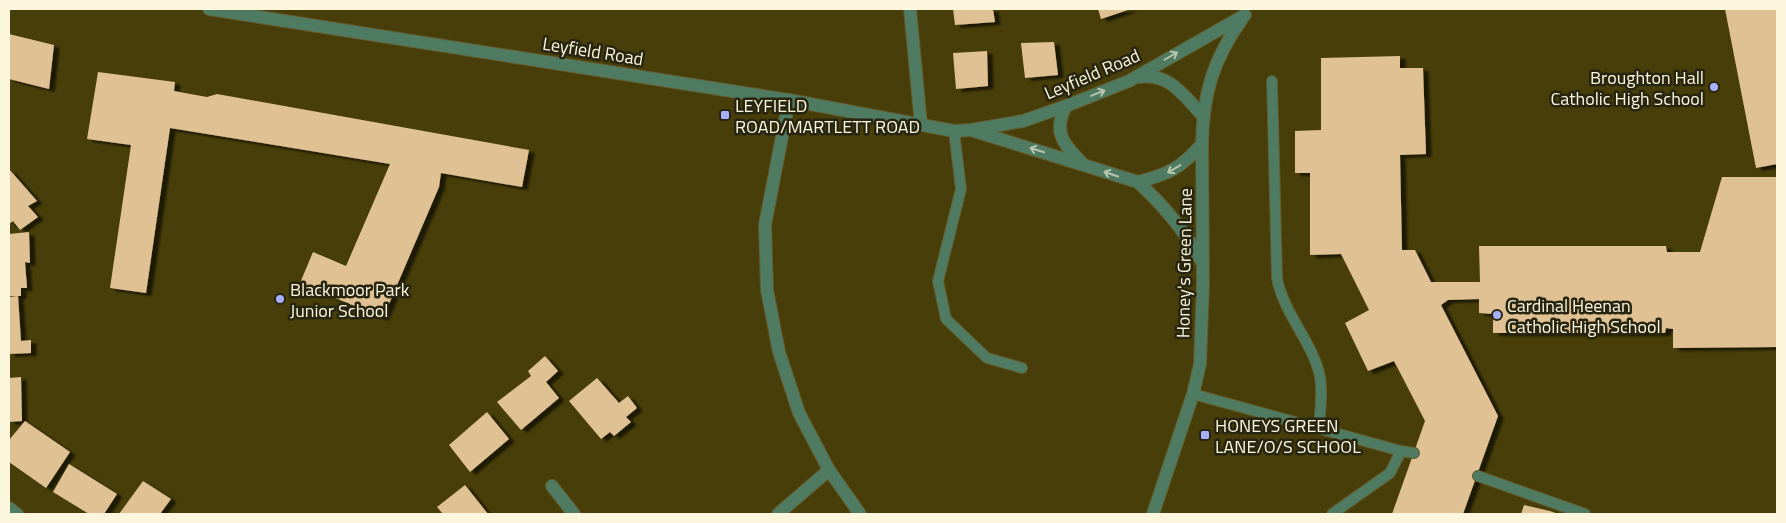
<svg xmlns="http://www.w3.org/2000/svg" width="1786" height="523" font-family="'Titillium Web',sans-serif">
	<defs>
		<filter id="shadow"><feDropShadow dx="5.5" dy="3" stdDeviation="1" flood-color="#0009"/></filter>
	</defs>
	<rect width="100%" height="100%" fill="#473e09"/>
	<g fill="#dfc194" filter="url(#shadow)">
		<path d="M953,9H993L995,22L955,25Z"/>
		<path d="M1098,9H1131L1101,19Z"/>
		<path d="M1725,9H1777V164L1756,168Z"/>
		<path d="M9,34L54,45L49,89L9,79Z"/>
		<path d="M1054,42L1058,75L1025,78L1021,43Z"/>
		<path d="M987,51L988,86L956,89L953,53Z"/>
		<path d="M1400,56V68H1423L1426,154L1400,155L1402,250H1415L1431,282H1480L1479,246H1666L1667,252H1700L1722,177H1777V347L1673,348V329L1666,328L1665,333H1493V314L1479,313V299L1448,300L1441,305L1498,416L1463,514H1392L1425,421L1394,361L1368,371L1345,323L1369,310L1341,254L1310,255V173H1295V131L1321,130V58Z"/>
		<path d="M98,72L175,82L174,91L207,97L217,94L529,150L522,187L441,173L439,187L383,318L300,283L313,252L346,266L390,164L170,128L146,293L110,288L131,145L87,139Z"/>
		<path d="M9,169L37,201L28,206L38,217L20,230L13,221L9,224Z"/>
		<path d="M29,232L30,263L25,262L27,288H21V296H9V234Z"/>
		<path d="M18,296L21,341L31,340V353L9,354V297Z"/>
		<path d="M545,356L558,371L546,382L559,398L521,430L497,402L531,376L528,371Z"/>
		<path d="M21,377L22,421L9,422V378Z"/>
		<path d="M597,378L619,403L628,396L637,408L626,417L631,422L614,436L610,432L601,439L569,401Z"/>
		<path d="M487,412L509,439L470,472L449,445Z"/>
		<path d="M25,421L70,452L46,488L9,462V440Z"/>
		<path d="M69,464L117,494L104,514H89L53,492Z"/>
		<path d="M143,481L171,499L160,514H119Z"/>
		<path d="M465,485L488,514H443L437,507Z"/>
		<path d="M1524,505L1550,511L1558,514H1521Z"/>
	</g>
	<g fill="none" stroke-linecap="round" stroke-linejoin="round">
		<defs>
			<g id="service">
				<path d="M1272,81L1277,278C1283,313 1314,344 1320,377C1323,393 1320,411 1319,427"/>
				<path d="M954,131L961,189L938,281L946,319L987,358L1022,368"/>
				<path d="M1193,394L1401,451L1414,453"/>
				<path d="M1478,476L1585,514"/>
				<path d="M1332,514L1390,473L1401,451"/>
			</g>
			<g id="minor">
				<path d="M910,9L921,125"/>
				<path d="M789,100L765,225L767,290L779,352L799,413L829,470L860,514"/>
				<path d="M552,486L574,514"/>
				<path d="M9,508L17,514"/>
				<path d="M778,514L829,470"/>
				<path d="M1153,514L1193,394L1200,364L1203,284L1202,144"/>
			</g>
			<g id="tertiary">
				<path d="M209,9L789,100L954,131L971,130L1023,121L1066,106L1129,81L1245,15"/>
				<path d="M1138,77C1171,73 1183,95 1203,116"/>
				<path d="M1066,106C1052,132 1064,145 1083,164"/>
				<path d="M974,131L1138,182C1169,174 1181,168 1202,144C1203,93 1213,60 1242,19"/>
				<path d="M1138,182C1165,207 1184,230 1202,262"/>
			</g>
		</defs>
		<use href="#service" stroke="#645b2b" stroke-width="12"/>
		<use href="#minor" stroke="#645b2b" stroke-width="14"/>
		<use href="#tertiary" stroke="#645b2b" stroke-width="14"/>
		<use href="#service" stroke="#4e7b62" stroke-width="10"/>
		<use href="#minor" stroke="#4e7b62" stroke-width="12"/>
		<use href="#tertiary" stroke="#4e7b62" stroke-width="12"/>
	</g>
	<defs><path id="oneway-shaft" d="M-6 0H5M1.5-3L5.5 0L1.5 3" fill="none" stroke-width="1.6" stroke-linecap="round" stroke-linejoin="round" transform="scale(1.25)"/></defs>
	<g stroke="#b6c5ab">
		<use href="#oneway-shaft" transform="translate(1171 56) rotate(-30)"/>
		<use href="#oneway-shaft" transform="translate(1098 93) rotate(-22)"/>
		<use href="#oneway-shaft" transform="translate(1037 150) rotate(-163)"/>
		<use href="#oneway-shaft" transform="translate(1174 169) rotate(149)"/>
		<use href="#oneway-shaft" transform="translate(1111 174) rotate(-161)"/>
	</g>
	<g fill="#a8b0fc" stroke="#282510" stroke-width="2">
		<circle cx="1714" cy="87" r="5"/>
		<rect x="720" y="110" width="10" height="10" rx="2.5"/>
		<circle cx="280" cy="299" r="5"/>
		<circle cx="1497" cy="315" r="5"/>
		<rect x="1200" y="430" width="10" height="10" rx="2.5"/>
	</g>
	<g text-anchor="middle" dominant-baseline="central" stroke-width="5" stroke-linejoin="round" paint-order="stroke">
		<g font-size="18" fill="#fbf6dc" stroke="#282510">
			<text transform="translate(593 51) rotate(9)">Leyfield Road</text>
			<text transform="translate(1092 74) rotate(-23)">Leyfield Road</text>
			<text transform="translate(1184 263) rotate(-89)">Honey's Green Lane</text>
		</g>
		<g font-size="18" fill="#fbf6dc" stroke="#282510" text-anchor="start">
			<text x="1704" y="77" text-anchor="end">Broughton Hall<tspan x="1704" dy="21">Catholic High School</tspan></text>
			<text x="735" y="105">LEYFIELD<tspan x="735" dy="21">ROAD/MARTLETT ROAD</tspan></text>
			<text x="290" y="289">Blackmoor Park<tspan x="290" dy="21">Junior School</tspan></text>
			<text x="1507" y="305">Cardinal Heenan<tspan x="1507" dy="21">Catholic High School</tspan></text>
			<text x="1215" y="425">HONEYS GREEN<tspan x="1215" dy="21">LANE/O/S SCHOOL</tspan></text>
		</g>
	</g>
	<rect width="1786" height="523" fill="none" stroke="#fbf6dc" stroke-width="20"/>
</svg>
